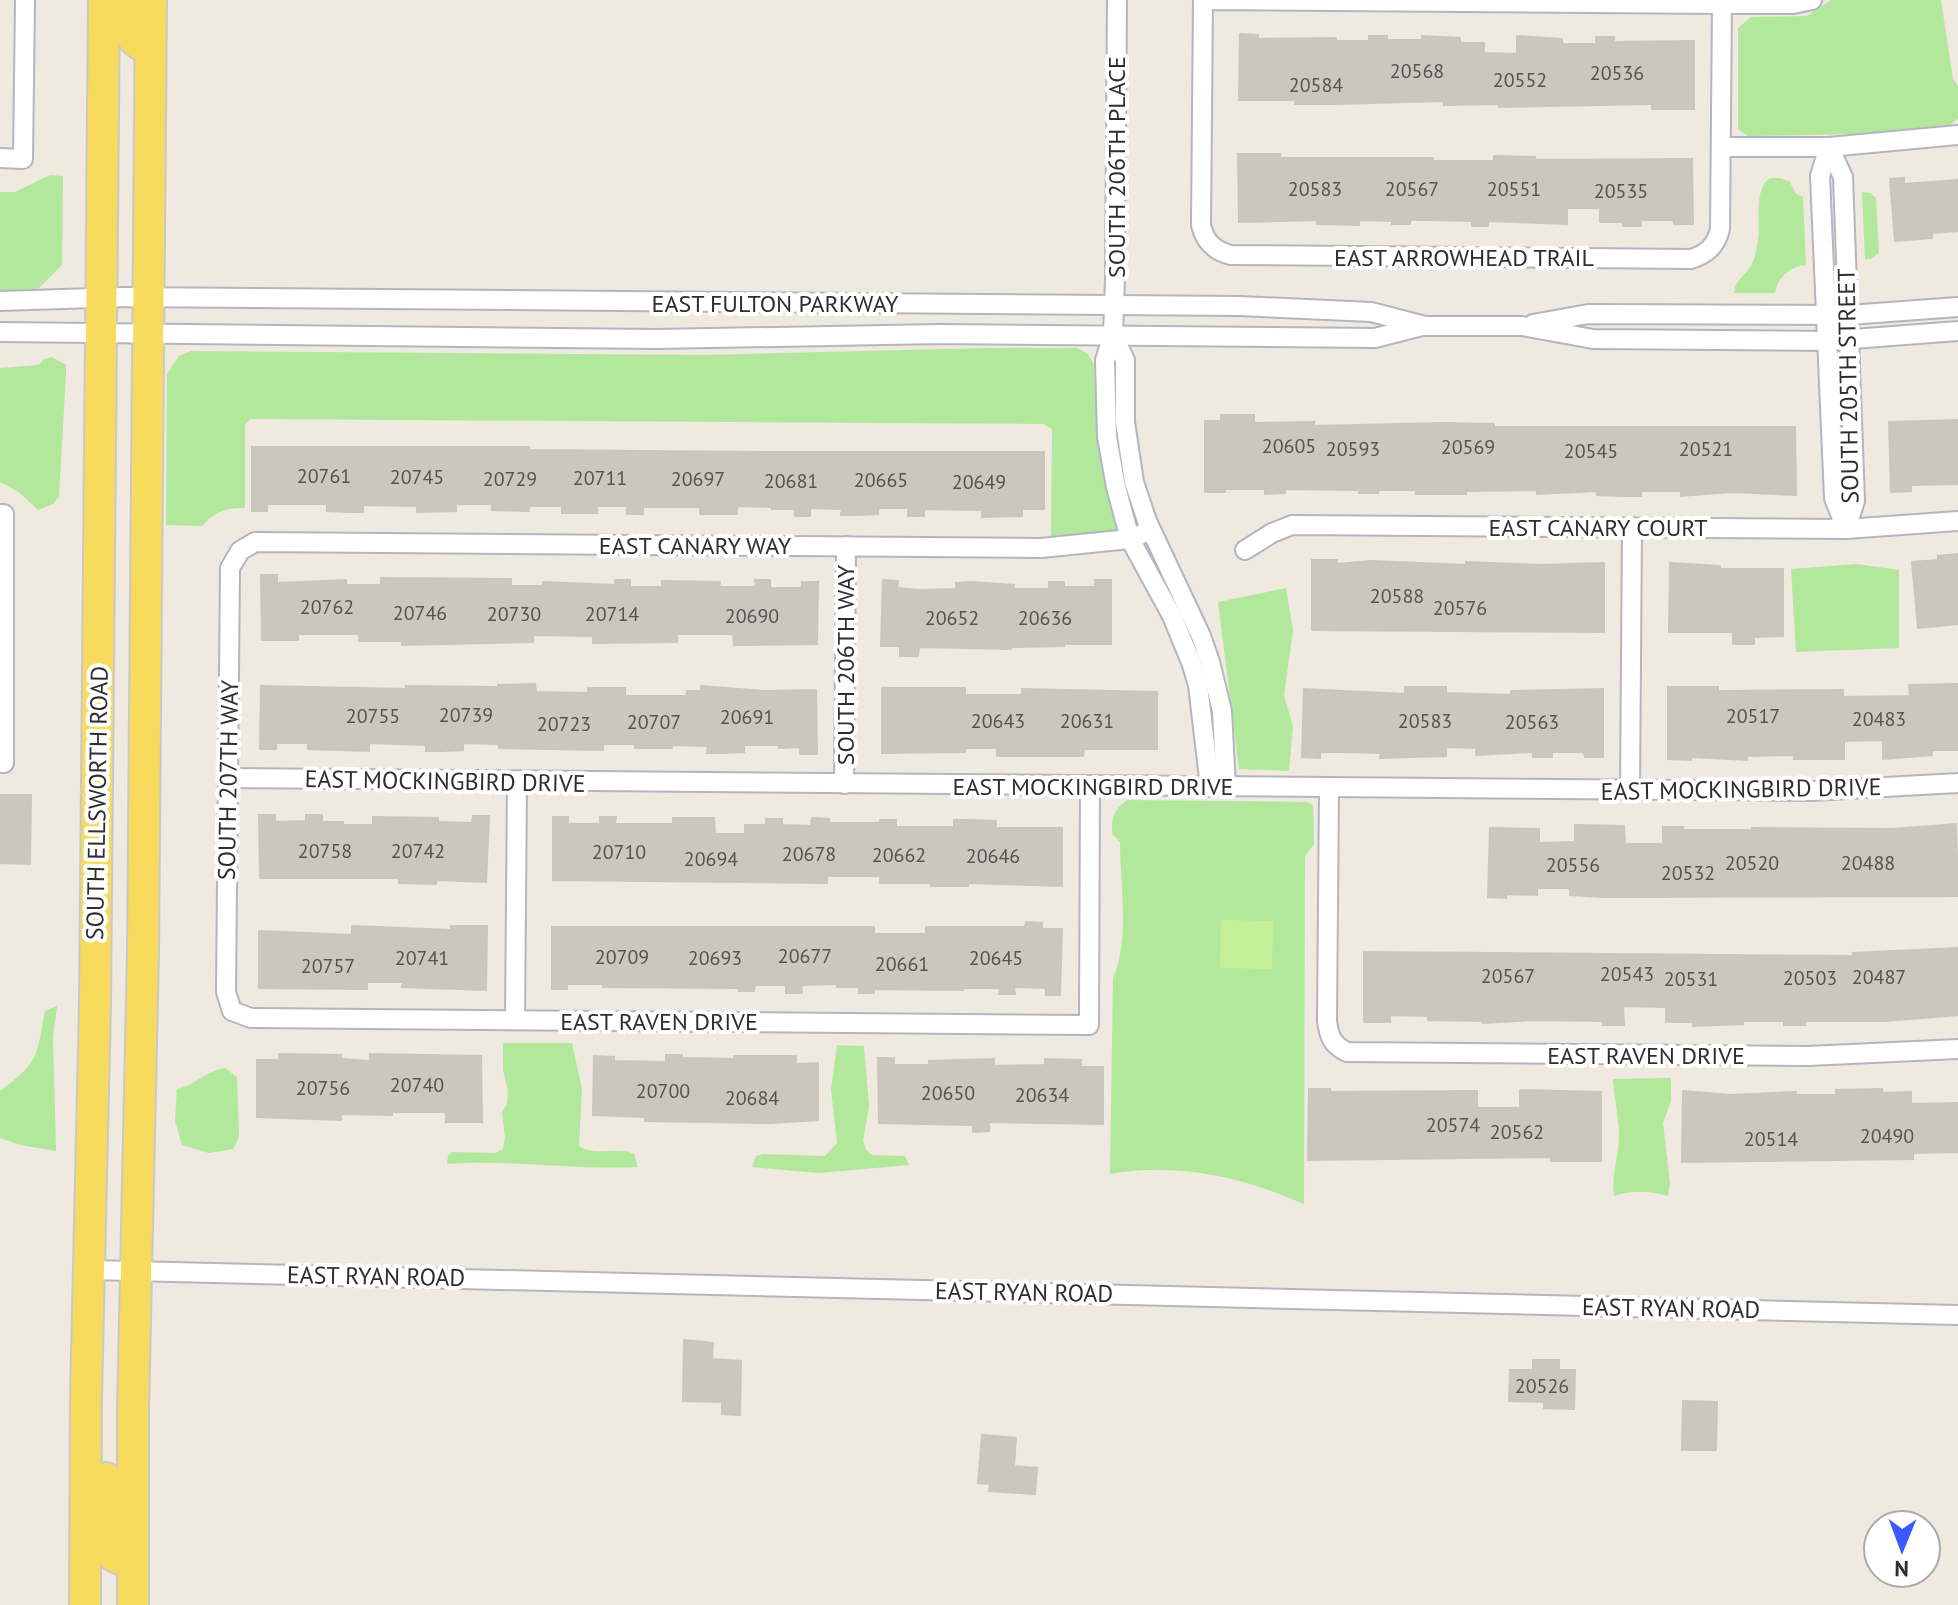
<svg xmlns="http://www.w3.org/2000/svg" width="1958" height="1605" font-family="'PT Sans',sans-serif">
	<rect width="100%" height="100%" fill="#efe9e0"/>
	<g fill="#b1e89b">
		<path d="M1831,0H1941L1953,79L1958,86V119L1950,125L1858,134L1748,136L1738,129V28L1751,17L1807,16Z"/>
		<path d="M50,175L63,176L62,265L37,290L0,292V192H15Z"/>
		<path d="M1770,178H1780L1790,182L1796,194L1803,197L1806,265C1790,266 1777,278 1775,293H1734C1735,280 1745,276 1751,266C1755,258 1757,249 1758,240C1761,222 1753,189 1770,178Z"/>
		<path d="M1862,192L1870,193L1876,198L1879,253L1871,259H1865Z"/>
		<path d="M985,348H1077L1087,353L1094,364C1096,425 1101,472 1118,531L1051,536L1052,429L1043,424L251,419L245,425V508C226,507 215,512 202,526L166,525L167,374L179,356L191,351L707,355Z"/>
		<path d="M52,357L66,365V373L59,497L53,504L38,510L19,492L0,482V368L39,365L44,359Z"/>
		<path d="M1857,564L1899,570V648L1796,652L1791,569Z"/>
		<path d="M1286,588L1293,630L1284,696L1293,726L1289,771L1239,769L1218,602Z"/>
		<path d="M1127,800L1306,802L1313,805L1314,844L1305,856L1304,1204C1242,1177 1177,1162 1110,1174L1113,978C1130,942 1120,882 1120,842L1112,834C1112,817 1113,811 1127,800Z"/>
		<path d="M57,1006L53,1037L56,1151L20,1145L0,1138V1091C40,1062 36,1057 45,1011Z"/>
		<path d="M503,1043H572L582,1089L579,1146C595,1157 616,1146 634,1154L638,1167C574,1170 510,1159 447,1164L448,1156L452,1152L495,1153L503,1149L505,1138L502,1112L507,1104L508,1091L503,1070Z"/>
		<path d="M837,1045L864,1046L869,1106L863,1141L866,1150L872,1155L905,1156L909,1165L819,1173L752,1167L756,1156L763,1154L825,1156L837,1143L831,1090Z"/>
		<path d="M225,1068L237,1077L239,1137L233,1149L209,1153L182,1145L175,1121L177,1089C194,1086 206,1071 225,1068Z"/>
		<path d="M1671,1078V1101L1663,1123L1670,1183L1668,1196C1649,1191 1633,1190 1614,1196C1611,1174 1620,1153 1619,1131C1618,1114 1614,1096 1613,1079Z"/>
	</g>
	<path fill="#c5ef96" d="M1221,920L1273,921L1272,969L1220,968Z"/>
	<g fill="#cbc7be" stroke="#cbc6b9" stroke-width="2">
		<path d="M1240,34L1258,35V39L1336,38V41H1369V36H1387V40H1422V36L1460,38V43H1484V53L1517,54V36L1562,39V44H1596V37H1614V42L1694,41V109H1652V104L1499,107V104L1444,105V101L1336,104H1295V100H1239Z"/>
		<path d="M1238,154H1280V158H1433V161H1494V156L1535,157V160L1692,159L1693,224H1674V220H1641V226H1623V222H1600V208H1567V224L1488,221V226H1472V221L1433,220H1410V224H1392V221L1359,220V225L1317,224V220L1239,222Z"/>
		<path d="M1904,178V184L1958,180V231L1932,233V238L1895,241L1890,179Z"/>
		<path d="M1221,415H1254V423L1314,422V426L1444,423L1494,424V427H1795L1796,495L1731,492L1681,496V491H1641V496H1622L1597,495V491L1537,494V490L1466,491V494H1416V490H1378V493H1359V490L1285,489V493L1265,494V489H1225V492H1205V421H1221Z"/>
		<path d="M1958,420V484L1911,485V491L1891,492L1889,422Z"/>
		<path d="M252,447H529V450L759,452H1044V509H1022V516L982,517V510L924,509V516H908V508H878V514L856,515H841L842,509L810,508V516H795V509H772V507L737,506V514H700V507H643V514H627V506H597V513H562V506H529V511L492,510V504H456V511L417,512V506L363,505V512H348L327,511V504H267V511H252Z"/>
		<path d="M1958,554V624L1918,628L1912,562L1938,560V556Z"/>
		<path d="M1312,560H1337V564L1372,561L1466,565V562L1541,565L1604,563V632L1312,630Z"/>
		<path d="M1670,563L1720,566V569H1783V636L1754,637V644H1733V632H1669Z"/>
		<path d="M261,575H277V583L346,580V585H381V578L511,579V586H543V582L615,585V580H630V587H662V581L720,582L719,587H756L755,580H770V588H802V582H818L817,644L734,645L733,634H677V642L593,643V636L533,635V642L402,645V641H359V634H298V640H262Z"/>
		<path d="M883,580L898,581L897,588L920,590L956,589V583L970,582L1014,585L1013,589H1049V582H1064V587H1095V580H1111V644H1064V646L1012,647L1011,649L919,647L918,656H900V646H881Z"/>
		<path d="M535,684L536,692L588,693V688H625V696H686L687,691H701V686L765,691L816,690L817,754H800V747L779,748V745H744V752L722,753H707L708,746L672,745V748H635V744H603V750L499,748V744L463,743V750L441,751H426V745L369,743V751L308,749V743H276V749H260L261,686L406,689V686L498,687V685Z"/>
		<path d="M1958,684V750H1932V755L1883,759V740L1844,741V759H1794V755L1747,756V760L1691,757V760L1668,759V687H1718V691L1843,690V697L1910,696L1909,685Z"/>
		<path d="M1405,687H1446V693L1511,695V691L1603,689V757H1585L1584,752H1552V757H1533V752L1476,755V748L1446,747V756L1380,758L1381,753L1343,752H1320V758L1302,757L1304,689L1405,694Z"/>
		<path d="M882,688H965V695H1022V689L1157,692V749H1084L1083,756H997V748H965V752L882,753Z"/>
		<path d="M0,795H31L30,864L0,863Z"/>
		<path d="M259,815H275V822L306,821V815H322V822H343V825H373V817L438,818V822L472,823L473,816H489L486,882L436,880V884L399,883V878H260Z"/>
		<path d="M553,817H568V824H600V817H616L615,824H673V818H714L715,834H745V825H766V819H782V825L811,826L812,818L829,819V823H880V820H896V827H954V820H968L996,821V828H1062V886L968,883V886H931V883H880V876H827V883L553,880Z"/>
		<path d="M1956,824L1958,896L1604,897L1570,895V888H1537V895L1506,894V898L1488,897L1490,828L1539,829V843L1575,842V825L1624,826L1625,844H1663V827H1683V830H1752V828L1892,829Z"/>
		<path d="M1026,922L1042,923V929H1062L1060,995H1046V988L1014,987L1015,994H999L1000,988H963V990L874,989V993H859V987H837V984L801,985L802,993H786V985H755L754,991H739V988L603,987V984H567V989H552V927H874V934H926V927H1025Z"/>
		<path d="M352,926L451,930V926H487L486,990L402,987L403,982H367V989L259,988V931L352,935Z"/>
		<path d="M1958,948V1015L1885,1021H1805V1025H1784V1021H1743V1024L1693,1026V1022H1666V1007L1623,1006L1624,1025H1603V1021L1533,1020L1483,1023V1021L1428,1020V1016L1390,1015V1022H1364V952L1853,956V953Z"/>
		<path d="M279,1054L341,1055V1059L370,1061V1054L481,1056L482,1122H446V1112H392V1115L341,1114V1120L257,1117V1060H279Z"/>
		<path d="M666,1055H682V1058L734,1059V1056H796V1064L818,1063V1120L770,1123L645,1121V1117L593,1115L594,1056L614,1057V1061L666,1062Z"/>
		<path d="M878,1058H894V1065H929V1061L994,1059V1066L1045,1065V1059L1081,1060V1067H1103V1124L989,1122V1131L973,1132V1125L879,1123Z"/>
		<path d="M1309,1089H1330V1092L1477,1091V1108H1520V1090L1601,1092V1161H1551V1157L1308,1160Z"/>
		<path d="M1882,1089V1093L1911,1092V1104L1958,1103V1152L1913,1153V1159L1682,1162L1683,1091L1732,1095L1796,1092V1095H1836V1090Z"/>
		<path d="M684,1340L713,1343L712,1359L741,1361L740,1415L722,1414V1402L683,1401Z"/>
		<path d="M1533,1360H1559V1370H1575L1574,1409L1544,1408V1402L1509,1401L1510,1370H1533Z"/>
		<path d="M1683,1401L1717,1402L1716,1450H1682Z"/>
		<path d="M982,1435L1016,1438L1014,1466L1037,1468L1035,1494L989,1491L990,1484L978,1483Z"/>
	</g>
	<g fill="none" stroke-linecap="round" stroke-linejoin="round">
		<defs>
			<g id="street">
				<path d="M1117,0L1115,278L1113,335L1105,360L1107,437L1116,487L1130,539L1172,616L1191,662L1198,685L1210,787"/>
				<path d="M1722,4L1720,229C1716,246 1707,254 1691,259L1231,255C1214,251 1205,242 1201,225L1203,0L1722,4H1793L1812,0"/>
				<path d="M1721,147H1829L1958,135"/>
				<path d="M1829,147L1843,177L1855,501L1846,529"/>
				<path d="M1829,147L1820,176L1834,498L1846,529"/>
				<path d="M0,158L23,159L25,0"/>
				<path d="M0,301L124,297L1240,306L1371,312L1425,326H1522L1593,339L1827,341L1958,331"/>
				<path d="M1533,324L1588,314L1849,315L1958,307"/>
				<path d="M0,332L657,339L940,334L1375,338L1422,326"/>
				<path d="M1113,335L1125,360V422L1134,482L1147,521L1201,636L1210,662L1222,711L1226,787"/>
				<path d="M0,514H4V763H0"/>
				<path d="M1245,550L1272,533L1292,525L1846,529L1958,521"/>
				<path d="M227,778L1811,791L1958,783"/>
				<path d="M844,784L846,546"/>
				<path d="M1090,787L1089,1025L251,1018L232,1011L226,992L230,568L240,551L255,542L1041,548L1130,539L1151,530"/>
				<path d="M1329,788L1327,1021C1329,1036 1332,1045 1347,1052L1808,1056L1958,1049"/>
				<path d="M1630,791L1632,527"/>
				<path d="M515,1020L517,782"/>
				<path d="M89,1270L1958,1315"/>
			</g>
			<g id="primary">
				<path d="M127,0C127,24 125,41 150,49"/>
				<path d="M106,1478C106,1495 102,1546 114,1556C119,1560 127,1561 133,1563"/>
				<path d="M85,1605L86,1397L95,1004L104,0"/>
				<path d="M133,1605V1412L143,952L151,0"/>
			</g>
		</defs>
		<use href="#street" stroke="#b4b5c1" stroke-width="22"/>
		<use href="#primary" stroke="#c9c9c9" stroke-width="34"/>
		<use href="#street" stroke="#fff" stroke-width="18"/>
		<use href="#primary" stroke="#f8db5d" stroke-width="30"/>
	</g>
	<g text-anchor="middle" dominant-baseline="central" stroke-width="8" stroke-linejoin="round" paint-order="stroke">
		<g font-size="20" fill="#555452">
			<text x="1417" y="71">20568</text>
			<text x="1617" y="73">20536</text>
			<text x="1520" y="80">20552</text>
			<text x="1316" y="85">20584</text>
			<text x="1315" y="189">20583</text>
			<text x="1412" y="189">20567</text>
			<text x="1514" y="189">20551</text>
			<text x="1621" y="191">20535</text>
			<text x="1289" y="446">20605</text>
			<text x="1468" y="447">20569</text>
			<text x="1353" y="449">20593</text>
			<text x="1706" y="449">20521</text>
			<text x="1591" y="451">20545</text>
			<text x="324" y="476">20761</text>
			<text x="417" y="477">20745</text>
			<text x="600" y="478">20711</text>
			<text x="510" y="479">20729</text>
			<text x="698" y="479">20697</text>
			<text x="881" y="480">20665</text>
			<text x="791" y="481">20681</text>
			<text x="979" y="482">20649</text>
			<text x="1397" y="596">20588</text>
			<text x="327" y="607">20762</text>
			<text x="1460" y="608">20576</text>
			<text x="420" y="613">20746</text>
			<text x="514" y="614">20730</text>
			<text x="612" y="614">20714</text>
			<text x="752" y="616">20690</text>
			<text x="952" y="618">20652</text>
			<text x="1045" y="618">20636</text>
			<text x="466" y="715">20739</text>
			<text x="373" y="716">20755</text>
			<text x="1753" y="716">20517</text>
			<text x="747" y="717">20691</text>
			<text x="1879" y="719">20483</text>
			<text x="998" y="721">20643</text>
			<text x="1087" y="721">20631</text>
			<text x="1425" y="721">20583</text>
			<text x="654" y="722">20707</text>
			<text x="1532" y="722">20563</text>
			<text x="564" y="724">20723</text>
			<text x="325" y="851">20758</text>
			<text x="418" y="851">20742</text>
			<text x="619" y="852">20710</text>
			<text x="809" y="854">20678</text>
			<text x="899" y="855">20662</text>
			<text x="993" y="856">20646</text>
			<text x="711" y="859">20694</text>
			<text x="1752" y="863">20520</text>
			<text x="1868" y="863">20488</text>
			<text x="1573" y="865">20556</text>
			<text x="1688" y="873">20532</text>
			<text x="805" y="956">20677</text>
			<text x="622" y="957">20709</text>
			<text x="422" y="958">20741</text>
			<text x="715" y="958">20693</text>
			<text x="996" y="958">20645</text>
			<text x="902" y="964">20661</text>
			<text x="328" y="966">20757</text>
			<text x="1627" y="974">20543</text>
			<text x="1508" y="976">20567</text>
			<text x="1879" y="977">20487</text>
			<text x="1810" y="978">20503</text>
			<text x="1691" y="979">20531</text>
			<text x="417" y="1085">20740</text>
			<text x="323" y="1088">20756</text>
			<text x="663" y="1091">20700</text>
			<text x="948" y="1093">20650</text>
			<text x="1042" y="1095">20634</text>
			<text x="752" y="1098">20684</text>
			<text x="1453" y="1125">20574</text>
			<text x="1517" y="1132">20562</text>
			<text x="1887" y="1136">20490</text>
			<text x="1771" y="1139">20514</text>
			<text x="1542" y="1386">20526</text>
		</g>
		<g font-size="24" fill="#2e2e2e" stroke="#fff">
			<text transform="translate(1116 167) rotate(-90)">SOUTH 206TH PLACE</text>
			<text x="1464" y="257">EAST ARROWHEAD TRAIL</text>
			<text x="775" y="303">EAST FULTON PARKWAY</text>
			<text transform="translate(1848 386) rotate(-91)">SOUTH 205TH STREET</text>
			<text x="1598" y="527">EAST CANARY COURT</text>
			<text x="695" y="545">EAST CANARY WAY</text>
			<text transform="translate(845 665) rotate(-90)">SOUTH 206TH WAY</text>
			<text transform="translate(228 780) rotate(-89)">SOUTH 207TH WAY</text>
			<text transform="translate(445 781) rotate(1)">EAST MOCKINGBIRD DRIVE</text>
			<text x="1093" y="786">EAST MOCKINGBIRD DRIVE</text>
			<text transform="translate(1741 789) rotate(-1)">EAST MOCKINGBIRD DRIVE</text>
			<text transform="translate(97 803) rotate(-89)">SOUTH ELLSWORTH ROAD</text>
			<text x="659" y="1021">EAST RAVEN DRIVE</text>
			<text x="1646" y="1055">EAST RAVEN DRIVE</text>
			<text transform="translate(376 1276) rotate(1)">EAST RYAN ROAD</text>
			<text transform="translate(1024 1292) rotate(1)">EAST RYAN ROAD</text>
			<text transform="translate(1671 1308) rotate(1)">EAST RYAN ROAD</text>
		</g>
	</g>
	<g transform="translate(1902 1549) rotate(181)"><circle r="38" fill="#ffffff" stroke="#ababab" stroke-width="2"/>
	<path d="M0-6L14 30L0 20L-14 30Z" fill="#3d58ff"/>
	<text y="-12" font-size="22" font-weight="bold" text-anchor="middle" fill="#2e2e2e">N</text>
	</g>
</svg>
